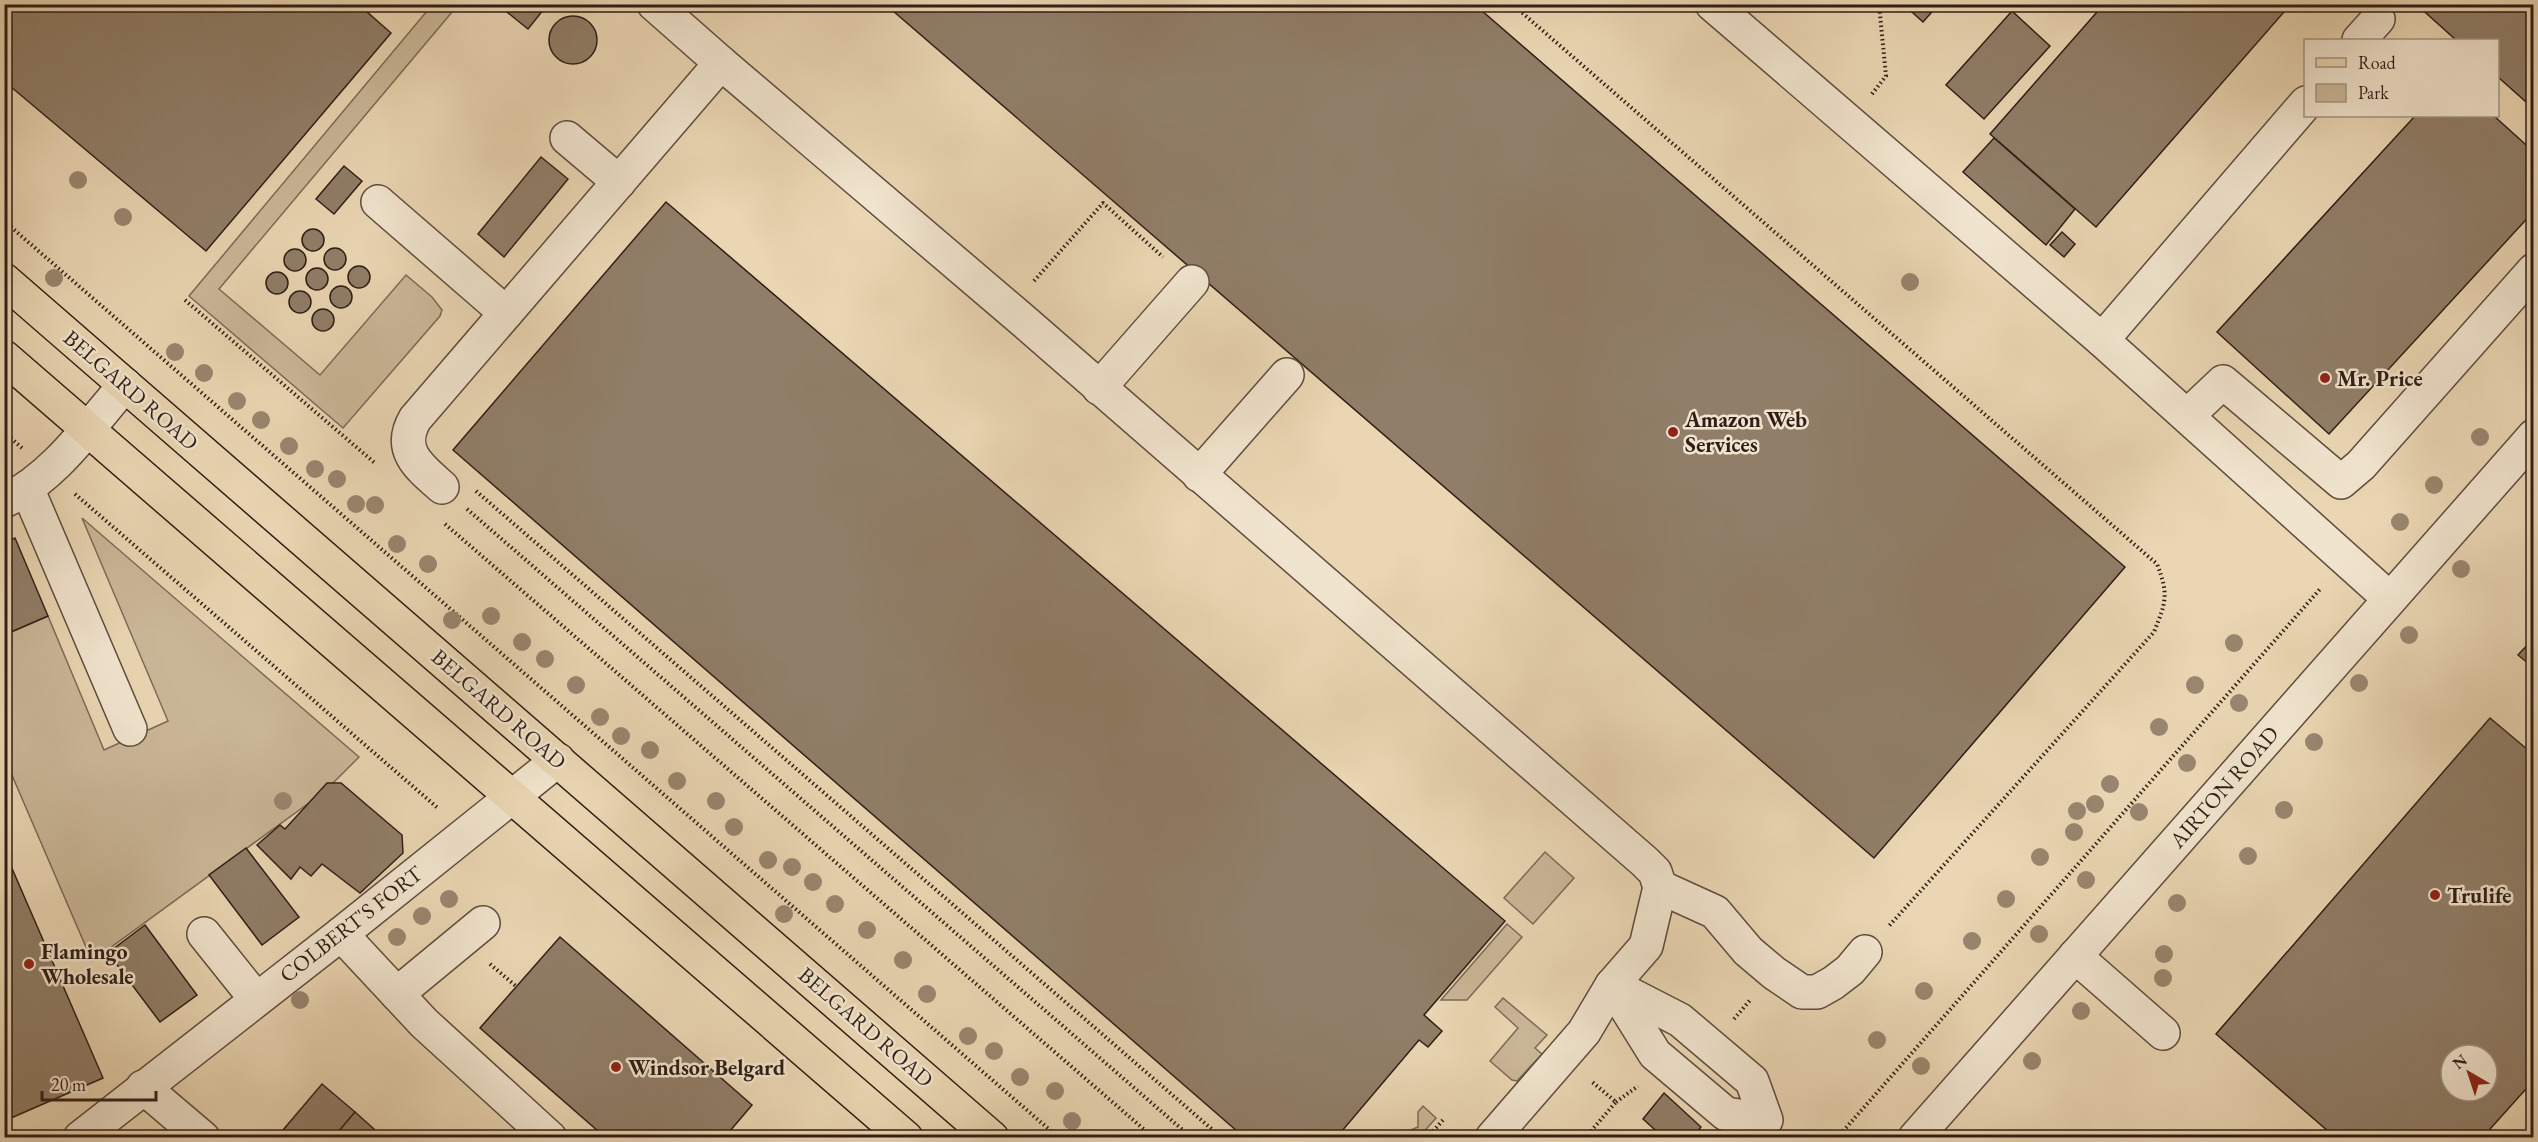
<svg xmlns="http://www.w3.org/2000/svg" width="2538" height="1142" font-family="'EB Garamond',serif">
	<rect width="100%" height="100%" fill="#ead6b3"/>
	<filter id="stains"><feTurbulence type="fractalNoise" baseFrequency=".00333" numOctaves="4"/><feColorMatrix values="0 0 0 0 .2 0 0 0 0 .09 0 0 0 0 .02 0 0 0 .5 -.17"/></filter>
	<radialGradient id="worn" r=".72"><stop offset=".6" stop-color="#630" stop-opacity="0"/><stop offset="1" stop-color="#630" stop-opacity=".3"/></radialGradient>
	<g fill="#cab798" stroke="#7c6a58" stroke-width="1.5">
		<path d="M432,5H458L219,289L320,375L406,275L432,297L442,310L440,316L343,428L189,296Z"/>
		<path d="M82,518L359,757L324,792L92,961L5,759L4,635L48,616L104,750L168,721Z"/>
		<path d="M1545,852L1574,878L1533,924L1504,898Z"/>
		<path d="M1507,924L1522,937L1467,1000H1441Z"/>
		<path d="M1503,998L1547,1035L1535,1048L1542,1054L1517,1081L1512,1080L1490,1061L1518,1028L1495,1007Z"/>
		<path d="M1423,1106L1436,1118L1419,1137H1400L1404,1133L1418,1127V1112Z"/>
	</g>
	<g fill="#907e68" stroke="#2f1e17" stroke-width="1.5" fill-rule="evenodd">
		<path d="M4,4H358L391,33L206,251L4,81Z"/>
		<path d="M497,4H548L528,29Z"/>
		<path d="M885,4H1474L2125,567L1874,858Z"/>
		<path d="M1903,4H1939L1923,22Z"/>
		<path d="M2104,4H2291L2096,227L1990,134Z"/>
		<path d="M2416,4H2534V109L2498,77V40H2456Z"/>
		<path d="M2012,11L2050,46L1984,119L1946,85Z"/>
		<circle cx="573" cy="40" r="24"/>
		<path d="M2415,116H2494L2534,152V211L2329,434L2217,332Z"/>
		<path d="M1994,138L2075,209L2046,245L1963,172Z"/>
		<path d="M541,157L568,179L504,257L478,234Z"/>
		<path d="M344,166L362,181L334,214L316,199Z"/>
		<path d="M666,202L1505,921L1424,1015L1442,1031L1428,1047L1419,1040L1336,1138H1245L453,450Z"/>
		<circle cx="313" cy="240" r="11"/>
		<path d="M2062,232L2075,244L2064,257L2050,245Z"/>
		<circle cx="335" cy="259" r="11"/>
		<circle cx="295" cy="260" r="11"/>
		<circle cx="359" cy="277" r="11"/>
		<circle cx="317" cy="279" r="11"/>
		<circle cx="277" cy="283" r="11"/>
		<circle cx="341" cy="297" r="11"/>
		<circle cx="300" cy="302" r="11"/>
		<circle cx="323" cy="320" r="11"/>
		<path d="M15,538L48,616L4,635V543Z"/>
		<path d="M2534,638V668L2518,655Z"/>
		<path d="M2490,718L2534,755V1080L2482,1138H2336L2216,1034ZM2451,1055H2487V1091H2451Z"/>
		<path d="M327,783H341L402,835L403,853L360,893L322,864L311,876L300,867L291,879L257,845L280,825L285,829Z"/>
		<path d="M246,848L299,917L262,945L209,875Z"/>
		<path d="M4,850L103,1078L4,1121Z"/>
		<path d="M145,925L197,995L160,1022L108,953Z"/>
		<path d="M560,937L752,1105L724,1138H606L480,1028Z"/>
		<path d="M322,1084L355,1112L333,1138H292L283,1130Z"/>
		<path d="M1664,1093L1701,1127L1692,1138H1664L1643,1119Z"/>
		<path d="M355,1112L384,1138H333Z"/>
	</g>
	<g fill="none" stroke-linecap="round" stroke-linejoin="round">
		<defs>
			<g id="minor">
				<path d="M654,4L721,63"/>
				<path d="M1712,4L2102,340L2390,599"/>
				<path d="M2359,40L2378,19"/>
				<path d="M567,138L619,182"/>
				<path d="M378,202L506,313"/>
				<path d="M2102,340L2306,103"/>
				<path d="M1099,388L1192,282"/>
				<path d="M2187,416L2223,382L2341,482L2361,465L2534,270"/>
				<path d="M1199,475L1287,375"/>
				<path d="M442,487C419,467 397,450 415,419L721,63L1026,323L1645,862L1655,872L1660,887L1715,912L1748,951L1774,973L1802,992H1817L1833,983L1850,970L1865,952"/>
				<path d="M27,488L130,729"/>
				<path d="M4,501C53,479 90,425 125,385"/>
				<path d="M204,934L256,999"/>
				<path d="M341,934L424,1023L550,1138"/>
				<path d="M2075,956L2163,1033"/>
				<path d="M1612,985L1680,1020L1752,1081L1766,1120L1726,1114L1655,1054Z"/>
				<path d="M397,994L483,923"/>
				<path d="M143,1087L203,1138"/>
				<path d="M80,1138L341,934L558,760"/>
				<path d="M1492,1138L1584,1032L1612,985L1646,946L1660,887"/>
				<path d="M1915,1138L2534,436"/>
			</g>
			<g id="major">
				<path d="M4,280L992,1138"/>
				<path d="M4,357L906,1138"/>
			</g>
		</defs>
		<use href="#minor" stroke="#5e4c3e" stroke-width="36"/>
		<use href="#major" stroke="#2f1e17" stroke-width="36"/>
		<g stroke="#2f1e17" stroke-width="4" stroke-dasharray="1.5 3" stroke-linecap="butt">
			<path d="M1512,4L2157,564C2169,595 2166,602 2154,632L1888,927"/>
			<path d="M1872,94L1886,76L1879,4"/>
			<path d="M4,221L1059,1138"/>
			<path d="M1034,281L1103,203L1163,257"/>
			<path d="M185,300L376,464"/>
			<path d="M4,432L22,448"/>
			<path d="M476,491L1222,1138"/>
			<path d="M75,494L439,809"/>
			<path d="M467,509L1192,1138"/>
			<path d="M445,524L1154,1138"/>
			<path d="M490,964L517,987"/>
			<path d="M1734,1019L1751,999"/>
			<path d="M1616,1102L1638,1086"/>
			<path d="M1427,1138L1443,1120"/>
			<path d="M1585,1138L1616,1102L1591,1081"/>
			<path d="M1837,1138L2321,588"/>
		</g>
		<use href="#minor" stroke="#f1e4ce" stroke-width="33"/>
		<use href="#major" stroke="#ead6b3" stroke-width="33"/>
	</g>
	<g fill="#99866f">
		<circle cx="78" cy="180" r="9"/>
		<circle cx="123" cy="217" r="9"/>
		<circle cx="54" cy="278" r="9"/>
		<circle cx="1910" cy="282" r="9"/>
		<circle cx="175" cy="352" r="9"/>
		<circle cx="204" cy="373" r="9"/>
		<circle cx="237" cy="401" r="9"/>
		<circle cx="261" cy="420" r="9"/>
		<circle cx="2480" cy="437" r="9"/>
		<circle cx="289" cy="446" r="9"/>
		<circle cx="315" cy="469" r="9"/>
		<circle cx="337" cy="479" r="9"/>
		<circle cx="2434" cy="485" r="9"/>
		<circle cx="356" cy="504" r="9"/>
		<circle cx="375" cy="505" r="9"/>
		<circle cx="2400" cy="522" r="9"/>
		<circle cx="397" cy="544" r="9"/>
		<circle cx="428" cy="564" r="9"/>
		<circle cx="2461" cy="569" r="9"/>
		<circle cx="491" cy="616" r="9"/>
		<circle cx="452" cy="620" r="9"/>
		<circle cx="2409" cy="635" r="9"/>
		<circle cx="522" cy="642" r="9"/>
		<circle cx="2234" cy="643" r="9"/>
		<circle cx="545" cy="659" r="9"/>
		<circle cx="2359" cy="683" r="9"/>
		<circle cx="576" cy="685" r="9"/>
		<circle cx="2195" cy="685" r="9"/>
		<circle cx="2239" cy="703" r="9"/>
		<circle cx="600" cy="717" r="9"/>
		<circle cx="2159" cy="727" r="9"/>
		<circle cx="621" cy="736" r="9"/>
		<circle cx="2314" cy="742" r="9"/>
		<circle cx="650" cy="750" r="9"/>
		<circle cx="2187" cy="763" r="9"/>
		<circle cx="677" cy="781" r="9"/>
		<circle cx="2110" cy="784" r="9"/>
		<circle cx="283" cy="801" r="9"/>
		<circle cx="716" cy="801" r="9"/>
		<circle cx="2095" cy="804" r="9"/>
		<circle cx="2284" cy="810" r="9"/>
		<circle cx="2077" cy="811" r="9"/>
		<circle cx="2139" cy="812" r="9"/>
		<circle cx="734" cy="827" r="9"/>
		<circle cx="2074" cy="832" r="9"/>
		<circle cx="2248" cy="856" r="9"/>
		<circle cx="2040" cy="857" r="9"/>
		<circle cx="768" cy="860" r="9"/>
		<circle cx="792" cy="867" r="9"/>
		<circle cx="2086" cy="880" r="9"/>
		<circle cx="813" cy="882" r="9"/>
		<circle cx="449" cy="899" r="9"/>
		<circle cx="2006" cy="899" r="9"/>
		<circle cx="2177" cy="903" r="9"/>
		<circle cx="835" cy="904" r="9"/>
		<circle cx="784" cy="914" r="9"/>
		<circle cx="422" cy="916" r="9"/>
		<circle cx="867" cy="930" r="9"/>
		<circle cx="2039" cy="934" r="9"/>
		<circle cx="397" cy="937" r="9"/>
		<circle cx="1972" cy="941" r="9"/>
		<circle cx="2164" cy="954" r="9"/>
		<circle cx="903" cy="960" r="9"/>
		<circle cx="2163" cy="978" r="9"/>
		<circle cx="1924" cy="991" r="9"/>
		<circle cx="927" cy="994" r="9"/>
		<circle cx="300" cy="1000" r="9"/>
		<circle cx="2081" cy="1011" r="9"/>
		<circle cx="968" cy="1036" r="9"/>
		<circle cx="1877" cy="1040" r="9"/>
		<circle cx="994" cy="1051" r="9"/>
		<circle cx="2032" cy="1061" r="9"/>
		<circle cx="1921" cy="1066" r="9"/>
		<circle cx="1020" cy="1077" r="9"/>
		<circle cx="1055" cy="1091" r="9"/>
		<circle cx="1072" cy="1121" r="9"/>
	</g>
	<g fill="#8f2418" stroke="#f1e4ce" stroke-width="2">
		<circle cx="2325" cy="378" r="6"/>
		<circle cx="1673" cy="432" r="6"/>
		<circle cx="2435" cy="895" r="6"/>
		<circle cx="29" cy="964" r="6"/>
		<circle cx="616" cy="1067" r="6"/>
	</g>
	<g text-anchor="middle" dominant-baseline="central" stroke-width="5" stroke-linejoin="round" paint-order="stroke">
		<g font-size="22" font-weight="bold" fill="#2f1e17" stroke="#f1e4ce" text-anchor="start">
			<text x="2337" y="378">Mr. Price</text>
			<text x="1685" y="419">Amazon Web<tspan x="1685" dy="25">Services</tspan></text>
			<text x="2447" y="895">Trulife</text>
			<text x="41" y="951">Flamingo<tspan x="41" dy="25">Wholesale</tspan></text>
			<text x="628" y="1067">Windsor Belgard</text>
		</g>
		<g font-size="22" fill="#2f1e17" stroke="#f1e4ce">
			<text transform="translate(131 390) rotate(41)">BELGARD ROAD</text>
			<text transform="translate(499 709) rotate(41)">BELGARD ROAD</text>
			<text transform="translate(2224 787) rotate(-49)">AIRTON ROAD</text>
			<text transform="translate(351 924) rotate(-38)">COLBERT'S FORT</text>
			<text transform="translate(866 1027) rotate(41)">BELGARD ROAD</text>
		</g>
	</g>
	<rect width="2538" height="1142" fill="none" stroke="#ead6b3" stroke-width="24"/>
	<rect x="6" y="6" width="2526" height="1130" fill="none" stroke="#2f1e17" stroke-width="3"/>
	<rect x="12" y="12" width="2514" height="1118" fill="none" stroke="#2f1e17" stroke-width="1.5"/>
	<rect x="2304" y="39" width="195" height="78" fill="#f1e4ce" stroke="#a39585" stroke-width="1.5"/>
	<rect x="2316" y="58" width="30" height="9" fill="#ead6b3" stroke="#a39585" stroke-width="1.5"/>
	<text x="2358" y="69" font-size="18" fill="#2f1e17">Road</text>
	<rect x="2316" y="84" width="30" height="18" fill="#cab798" stroke="#a39585" stroke-width="1.5"/>
	<text x="2358" y="99" font-size="18" fill="#2f1e17">Park</text>
	<g transform="translate(2469 1073) rotate(321)"><circle r="28" fill="#f1e4ce" stroke="#a39585" stroke-width="1.5"/>
	<path d="M0-4.5L10 22L0 15L-10 22Z" fill="#8f2418"/>
	<text y="-9" font-size="16" font-weight="bold" text-anchor="middle" fill="#2f1e17">N</text>
	</g>
	<path d="M42 1091v9h114v-9" fill="none" stroke="#2f1e17" stroke-width="3"/>
	<text x="51" y="1091" font-size="18" fill="#2f1e17" stroke="#f1e4ce" stroke-width="4.5" paint-order="stroke">20 m</text>
	<rect width="100%" height="100%" filter="url(#stains)"/>
	<rect width="100%" height="100%" fill="url(#worn)"/>
</svg>
